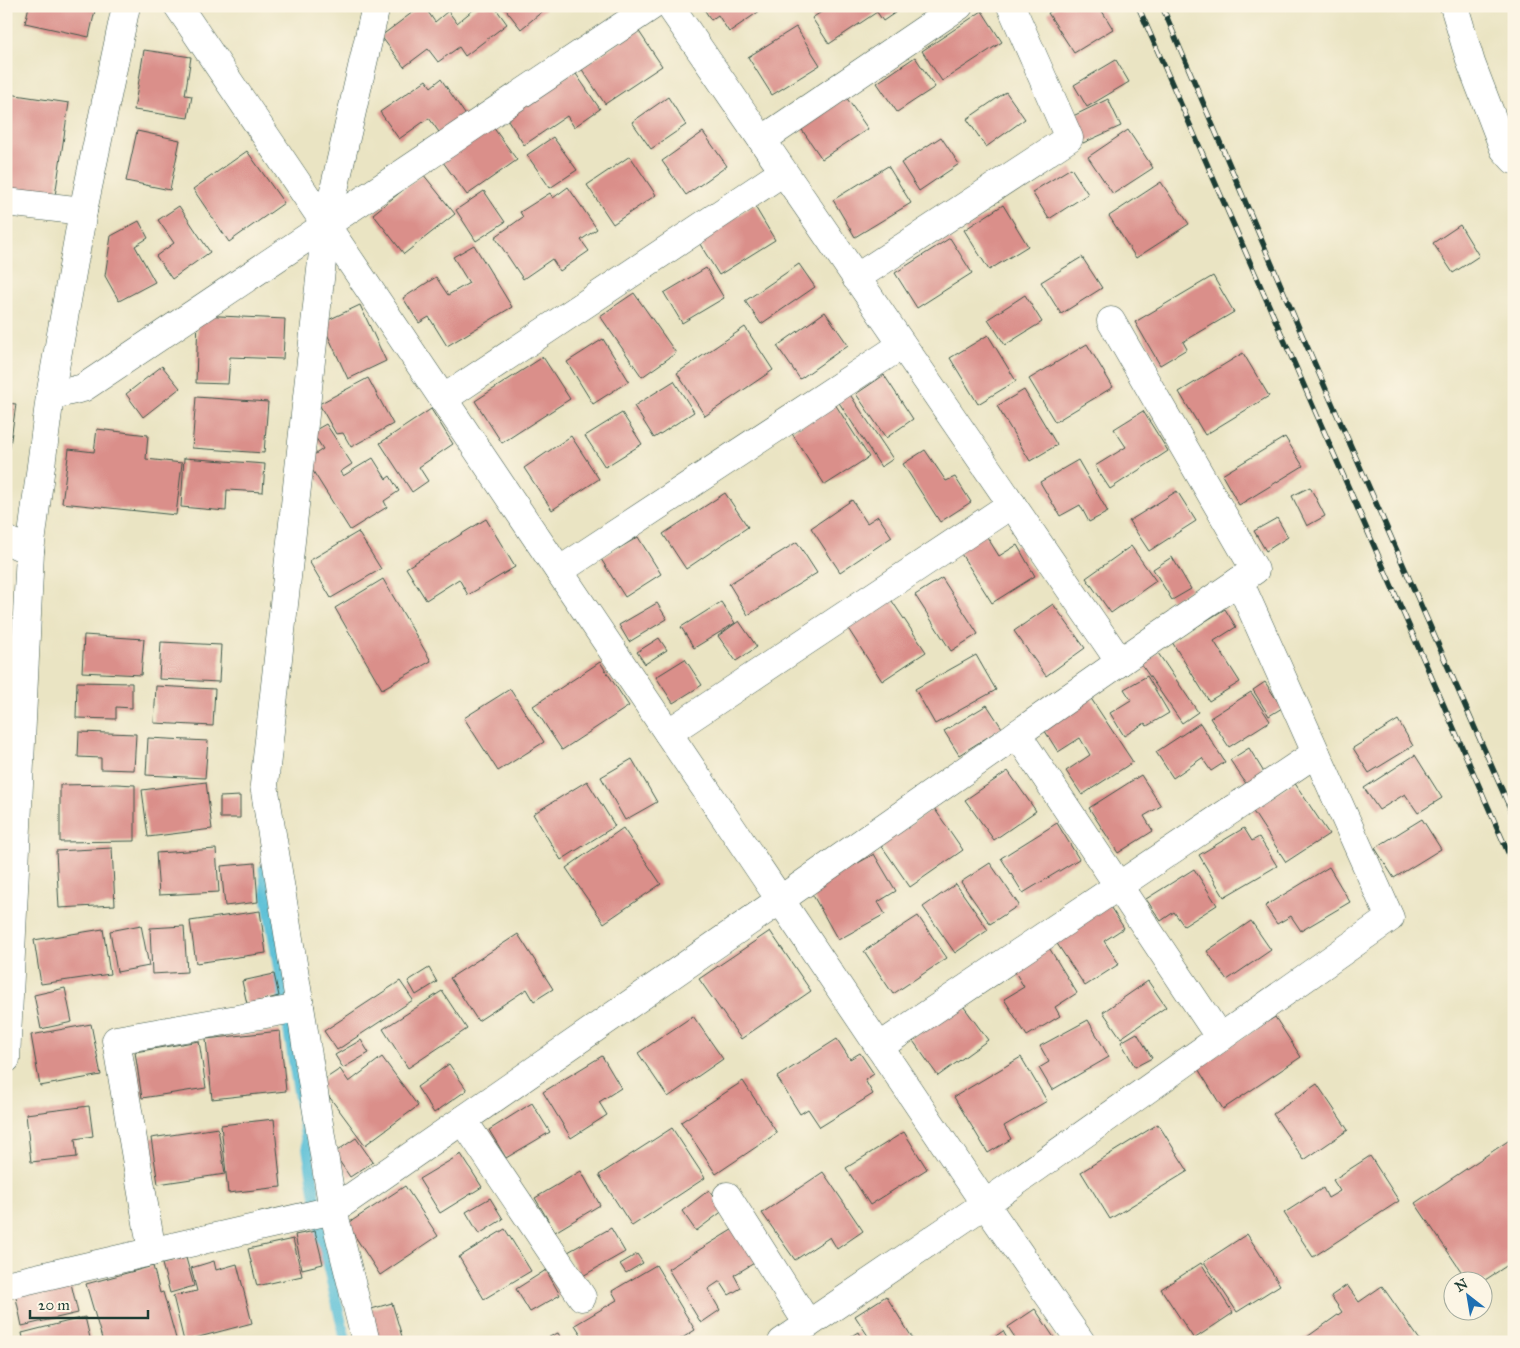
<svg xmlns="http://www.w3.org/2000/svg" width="1520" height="1348" font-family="'IM FELL Great Primer',serif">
	<rect width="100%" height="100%" fill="#fcf5e5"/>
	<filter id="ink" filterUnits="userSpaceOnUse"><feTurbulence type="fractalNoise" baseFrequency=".02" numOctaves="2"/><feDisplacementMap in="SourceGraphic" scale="10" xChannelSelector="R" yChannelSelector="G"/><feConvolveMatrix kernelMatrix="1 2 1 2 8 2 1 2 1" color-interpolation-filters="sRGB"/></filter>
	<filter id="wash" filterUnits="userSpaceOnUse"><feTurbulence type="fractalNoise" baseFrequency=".0096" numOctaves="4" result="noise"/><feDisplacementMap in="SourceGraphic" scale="20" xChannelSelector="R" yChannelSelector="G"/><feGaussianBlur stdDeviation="1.12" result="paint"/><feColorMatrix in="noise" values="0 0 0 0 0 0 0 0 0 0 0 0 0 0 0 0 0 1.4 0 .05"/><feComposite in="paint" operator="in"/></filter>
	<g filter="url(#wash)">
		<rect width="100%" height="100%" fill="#eae4c3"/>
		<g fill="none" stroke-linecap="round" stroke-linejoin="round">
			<path stroke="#59bfd7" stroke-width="11" d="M264,869L268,903L324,1250L346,1342"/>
		</g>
		<g id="blocks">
			<g fill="#da8f8a">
				<path d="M29,6H96L89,37L25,23Z"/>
				<path d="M421,6H424L435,22L448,11L457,23L478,6H494L507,24L465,56L459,47L438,62L428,49L404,67L381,36Z"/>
				<path d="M503,6H549L521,29Z"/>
				<path d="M702,6H767L729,32L718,15L711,20Z"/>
				<path d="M824,6H905L883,21L877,12L829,44L812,18L826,9Z"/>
				<path d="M1058,6H1099L1113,29L1074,53L1048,13Z"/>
				<path d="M982,11L1002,42L942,81L922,51Z"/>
				<path d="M796,27L820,65L772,95L748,57Z"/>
				<path d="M638,30L662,66L605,104L581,68Z"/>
				<path d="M144,50L191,57L185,95L192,96L188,118L134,110Z"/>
				<path d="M915,57L935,87L897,112L877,83Z"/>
				<path d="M1116,60L1129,82L1087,107L1074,85Z"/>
				<path d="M574,71L600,109L574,127L567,116L524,145L506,117Z"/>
				<path d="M441,79L467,117L441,135L429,118L399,139L380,112L426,80L431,87Z"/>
				<path d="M1006,92L1025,119L986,147L967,119Z"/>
				<path d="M9,94L69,103L55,196L6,189V111Z"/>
				<path d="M668,97L686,125L651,149L632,122Z"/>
				<path d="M846,97L868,129L822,159L800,127Z"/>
				<path d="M1108,99L1121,126L1083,143L1071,117Z"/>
				<path d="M490,123L517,160L467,195L440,158Z"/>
				<path d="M1128,130L1153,168L1113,194L1088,157Z"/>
				<path d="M137,131L180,140L170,190L126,181Z"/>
				<path d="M703,132L727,166L686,195L662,161Z"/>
				<path d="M553,137L577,170L550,188L527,155Z"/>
				<path d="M941,137L959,164L919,191L901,163Z"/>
				<path d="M247,151L284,203L229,242L193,189Z"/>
				<path d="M630,156L656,195L613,224L587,185Z"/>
				<path d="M888,166L911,203L855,237L833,200Z"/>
				<path d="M1071,168L1088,194L1049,219L1032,192Z"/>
				<path d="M423,174L455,214L404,254L373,214Z"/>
				<path d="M1161,182L1189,224L1136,258L1109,216Z"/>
				<path d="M568,187L597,229L581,240L589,251L560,271L552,259L523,279L495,237L523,217L520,212L550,193L553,198Z"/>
				<path d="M484,191L505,222L476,241L456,210Z"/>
				<path d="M754,205L775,240L719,275L698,241Z"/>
				<path d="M1003,205L1028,246L989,270L964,230Z"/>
				<path d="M179,206L210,252L172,279L156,256L174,243L158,220Z"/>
				<path d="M139,221L148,238L135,246L155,282L119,301L105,276L111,236Z"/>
				<path d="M1460,225L1479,256L1453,273L1433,243Z"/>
				<path d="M950,238L972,273L917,308L895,273Z"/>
				<path d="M474,245L512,307L447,346L429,317L419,323L403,298L436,277L448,295L469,283L453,257Z"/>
				<path d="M1082,257L1102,288L1061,314L1041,282Z"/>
				<path d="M799,264L815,287L761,324L745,301Z"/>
				<path d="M706,268L724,298L682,323L664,293Z"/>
				<path d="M1213,276L1234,312L1183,342L1187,349L1160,365L1135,322Z"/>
				<path d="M634,293L676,353L642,377L600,316Z"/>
				<path d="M1025,295L1042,322L1005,345L988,319Z"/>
				<path d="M360,305L386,361L348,379L322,323Z"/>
				<path d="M825,312L848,345L800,379L777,346Z"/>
				<path d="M198,315L285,319L283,359L230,357L228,384L196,383Z"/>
				<path d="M745,327L773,370L705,416L677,373Z"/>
				<path d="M988,335L1016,381L978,404L950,358Z"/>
				<path d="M603,339L629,381L593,404L567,362Z"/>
				<path d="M1087,344L1113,387L1055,422L1029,379Z"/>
				<path d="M1243,353L1269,396L1205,435L1179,392Z"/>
				<path d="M543,357L570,399L502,443L475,401Z"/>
				<path d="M162,366L180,388L143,417L126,394Z"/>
				<path d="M884,375L913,419L886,438L856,394Z"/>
				<path d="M368,378L393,424L351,447L343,433L336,434L319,404Z"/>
				<path d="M674,381L694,412L654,438L634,406Z"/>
				<path d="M847,390L893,459L881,467L836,398Z"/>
				<path d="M1024,390L1057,445L1030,461L997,406Z"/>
				<path d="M196,397L268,402L264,453L192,448Z"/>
				<path d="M6,403L16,404L7,467H6Z"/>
				<path d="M835,404L869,457L825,485L791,432Z"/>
				<path d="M431,409L453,444L419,467L428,481L412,492L380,443Z"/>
				<path d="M1143,411L1168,451L1110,489L1095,466L1126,447L1114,429Z"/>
				<path d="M622,413L642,444L605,467L585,436Z"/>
				<path d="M326,424L352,464L340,472L343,476L373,458L386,479L390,476L399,491L384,501L387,507L350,530L306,460L323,449L312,432Z"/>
				<path d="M97,429L148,435L146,459L182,463L176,515L62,503L69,449L94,452Z"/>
				<path d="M571,436L599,479L552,510L524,468Z"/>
				<path d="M1285,437L1303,466L1239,505L1222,475Z"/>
				<path d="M925,450L946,481L955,477L971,502L940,522L903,464Z"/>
				<path d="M184,458L265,464L263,492L227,490L226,511L181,507Z"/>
				<path d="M1078,460L1108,512L1089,522L1080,505L1060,516L1040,482Z"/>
				<path d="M1310,487L1325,516L1307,526L1292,496Z"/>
				<path d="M1177,491L1196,521L1149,551L1129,521Z"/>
				<path d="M725,493L748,527L686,569L663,534Z"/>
				<path d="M852,500L867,523L878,516L892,537L840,572L811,528Z"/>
				<path d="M1277,518L1288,537L1266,551L1254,531Z"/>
				<path d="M486,519L515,567L468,595L459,579L426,600L406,568Z"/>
				<path d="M358,532L381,569L331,598L309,561Z"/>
				<path d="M984,532L999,556L1017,545L1035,576L992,603L958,549Z"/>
				<path d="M638,537L661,574L625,597L601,559Z"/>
				<path d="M797,542L817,573L748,615L729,584Z"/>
				<path d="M1131,546L1156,581L1111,613L1086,578Z"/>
				<path d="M1172,557L1191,589L1172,600L1153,569Z"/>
				<path d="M942,578L978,634L951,651L915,595Z"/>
				<path d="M383,579L431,661L382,689L335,608Z"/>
				<path d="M890,598L926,652L882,681L847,627Z"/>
				<path d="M721,602L735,623L694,648L681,627Z"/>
				<path d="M657,603L667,619L629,642L619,625Z"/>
				<path d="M1053,604L1085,648L1046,676L1014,631Z"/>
				<path d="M1225,609L1236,627L1214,641L1240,682L1209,701L1172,642Z"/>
				<path d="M739,621L757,647L736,661L718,636Z"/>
				<path d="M84,635L144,639L141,675L82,672Z"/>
				<path d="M659,638L667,650L645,664L637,652Z"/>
				<path d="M161,642L221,645L219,682L159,679Z"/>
				<path d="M1158,653L1198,712L1182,723L1141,664Z"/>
				<path d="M976,655L996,690L935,724L915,689Z"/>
				<path d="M685,659L702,685L673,703L656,677Z"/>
				<path d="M600,662L629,706L562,750L533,706Z"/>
				<path d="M1147,676L1169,713L1147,726L1145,723L1124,736L1110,713L1131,700L1124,689Z"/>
				<path d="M77,682L132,683V708L116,707V719L76,718Z"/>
				<path d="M1265,682L1282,708L1269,716L1253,690Z"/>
				<path d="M156,686L215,689L213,726L154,723Z"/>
				<path d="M510,689L544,742L498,771L464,718Z"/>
				<path d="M1251,692L1270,721L1229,747L1210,718Z"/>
				<path d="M1090,697L1133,762L1082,795L1066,771L1090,755L1080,738L1058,752L1043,728Z"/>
				<path d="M987,705L1002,728L959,755L944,731Z"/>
				<path d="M1398,720L1413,746L1369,773L1353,748Z"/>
				<path d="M1200,723L1225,762L1211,771L1202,758L1173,778L1156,752Z"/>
				<path d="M79,732L136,734L134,770L101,769V758L78,757Z"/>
				<path d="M148,738L208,741L205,778L146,775Z"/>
				<path d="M1249,748L1265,774L1247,785L1230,760Z"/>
				<path d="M1415,755L1442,798L1418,813L1405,794L1379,810L1364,788Z"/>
				<path d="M632,759L657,802L625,820L601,777Z"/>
				<path d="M1008,771L1036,811L994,840L965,800Z"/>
				<path d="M1141,775L1161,806L1144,816L1153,831L1118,853L1089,808Z"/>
				<path d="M587,781L615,826L561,860L533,814Z"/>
				<path d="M206,782L212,829L148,837L142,790Z"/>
				<path d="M1294,782L1329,834L1286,862L1252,810Z"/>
				<path d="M117,784L135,785V841L60,842V785Z"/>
				<path d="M240,796V818H220V797Z"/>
				<path d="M934,808L963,850L910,887L881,845Z"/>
				<path d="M1422,819L1441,849L1394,878L1375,848Z"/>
				<path d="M1057,823L1079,859L1023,893L1001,858Z"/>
				<path d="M623,828L661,884L604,923L566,868Z"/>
				<path d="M1244,828L1252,841L1259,837L1277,866L1224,897L1199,855Z"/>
				<path d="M112,848L115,905L59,908L56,851Z"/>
				<path d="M216,849L219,892L159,895L156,853Z"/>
				<path d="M874,854L896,891L878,902L885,914L838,940L810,890Z"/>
				<path d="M255,863L258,902L225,906L221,866Z"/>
				<path d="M990,863L1019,905L990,924L961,882Z"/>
				<path d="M1329,867L1350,902L1301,931L1291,916L1277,924L1265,906Z"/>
				<path d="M1194,869L1217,905L1184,926L1174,912L1161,921L1146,899Z"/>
				<path d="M956,884L988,930L955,953L923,907Z"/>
				<path d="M1109,905L1124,928L1104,941L1119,964L1085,986L1054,939Z"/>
				<path d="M260,911L266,953L196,963L190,921Z"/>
				<path d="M918,916L947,958L893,994L864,951Z"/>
				<path d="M1251,921L1271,950L1227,980L1207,951Z"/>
				<path d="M141,925L149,966L117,972L110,931Z"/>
				<path d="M184,926L187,972L152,974L150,928Z"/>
				<path d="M103,929L110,974L41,984L34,940Z"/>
				<path d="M770,931L811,991L741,1039L699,979Z"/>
				<path d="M518,934L553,989L534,1001L527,989L478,1021L450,978Z"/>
				<path d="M1048,946L1077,993L1055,1007L1060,1016L1027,1036L1004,999L1024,987L1012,967Z"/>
				<path d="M429,968L437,982L416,995L408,981Z"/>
				<path d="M274,974L279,996L247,1004L242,981Z"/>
				<path d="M400,981L413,1000L337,1050L324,1031Z"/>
				<path d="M1148,981L1166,1007L1121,1038L1103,1012Z"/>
				<path d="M65,988L72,1022L41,1029L34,995Z"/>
				<path d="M442,991L467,1029L408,1068L383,1029Z"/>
				<path d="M961,1003L988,1040L938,1076L911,1038Z"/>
				<path d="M693,1016L723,1059L668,1097L638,1053Z"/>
				<path d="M1275,1017L1301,1057L1223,1109L1197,1067Z"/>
				<path d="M1088,1020L1109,1057L1052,1090L1039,1068L1049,1062L1040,1046Z"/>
				<path d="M91,1024L101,1075L40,1086L31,1035Z"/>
				<path d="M280,1031L286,1091L212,1099L206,1039Z"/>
				<path d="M1137,1033L1152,1058L1135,1067L1121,1042Z"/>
				<path d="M837,1039L850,1059L860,1053L874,1074L865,1080L873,1094L820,1127L808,1109L800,1114L777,1077Z"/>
				<path d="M361,1040L369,1053L343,1068L335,1055Z"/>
				<path d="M199,1041L206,1088L142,1098L135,1052Z"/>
				<path d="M602,1056L621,1088L599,1102L607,1115L571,1138L543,1092Z"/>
				<path d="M382,1057L418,1106L365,1145L319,1083L340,1069L349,1082Z"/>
				<path d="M1021,1057L1047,1101L1004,1126L1011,1139L988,1153L954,1097Z"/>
				<path d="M449,1064L467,1090L434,1113L417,1087Z"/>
				<path d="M743,1081L777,1133L716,1174L681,1122Z"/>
				<path d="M1317,1084L1348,1130L1304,1160L1273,1114Z"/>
				<path d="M532,1103L550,1132L506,1158L489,1130Z"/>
				<path d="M89,1106L93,1136L75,1139L77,1157L31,1162L26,1114Z"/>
				<path d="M274,1119L281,1187L228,1193L221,1125Z"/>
				<path d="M1158,1124L1188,1171L1110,1219L1081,1172Z"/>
				<path d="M218,1128L225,1174L158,1184L151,1138Z"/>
				<path d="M672,1128L705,1178L632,1226L599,1175Z"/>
				<path d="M904,1132L927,1169L870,1205L846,1168Z"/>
				<path d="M1514,1137V1261L1482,1282V1280H1467L1415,1203Z"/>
				<path d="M356,1138L373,1162L350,1177L334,1153Z"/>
				<path d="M461,1154L482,1187L440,1213L419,1179Z"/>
				<path d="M1370,1156L1399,1201L1313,1257L1284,1213L1323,1188L1328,1198L1340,1191L1333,1180Z"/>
				<path d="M581,1171L600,1205L555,1232L535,1198Z"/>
				<path d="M823,1172L863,1231L837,1249L830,1237L795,1260L762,1213Z"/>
				<path d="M405,1186L438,1236L380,1275L347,1224Z"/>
				<path d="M709,1190L724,1210L696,1231L682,1211Z"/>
				<path d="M490,1198L503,1219L479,1234L466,1212Z"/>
				<path d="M611,1228L625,1252L581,1277L568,1252Z"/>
				<path d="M735,1228L756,1262L734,1275L741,1288L729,1295L720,1281L708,1289L720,1310L701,1323L668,1269Z"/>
				<path d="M505,1229L531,1271L484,1299L459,1257Z"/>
				<path d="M315,1231L323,1264L302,1269L295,1235Z"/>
				<path d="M1247,1234L1280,1285L1237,1312L1204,1262Z"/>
				<path d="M293,1239L302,1276L257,1286L248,1249Z"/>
				<path d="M637,1254L643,1263L626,1273L620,1264Z"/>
				<path d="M186,1258L194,1286L170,1293L162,1264Z"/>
				<path d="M214,1261L216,1270L237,1264L252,1323L184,1341L173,1296L197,1291L191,1268Z"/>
				<path d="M1201,1263L1233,1313L1194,1339L1161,1289Z"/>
				<path d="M656,1265L695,1330L676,1342H586L575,1325L617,1300L612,1291Z"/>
				<path d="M153,1266L160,1293L163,1292L177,1342H103L86,1284Z"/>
				<path d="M546,1270L560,1295L530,1312L516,1289Z"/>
				<path d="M70,1279L78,1313L22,1326L15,1293Z"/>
				<path d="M1347,1285L1359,1302L1382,1286L1420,1340L1417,1342H1300L1342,1312L1331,1296Z"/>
				<path d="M886,1296L915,1342H872L855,1316Z"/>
				<path d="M392,1303L403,1340L397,1342H378L368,1310Z"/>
				<path d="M1035,1309L1057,1342H1018L1008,1327Z"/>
				<path d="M85,1317L91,1342H24L22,1333Z"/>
				<path d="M1003,1331L1009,1342H987Z"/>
				<path d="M858,1332L863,1342H842Z"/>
				<path d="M558,1333L563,1342H546L545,1339Z"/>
			</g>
		</g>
	</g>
	<g filter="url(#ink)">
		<use href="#blocks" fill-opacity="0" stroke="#3d5649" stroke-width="1"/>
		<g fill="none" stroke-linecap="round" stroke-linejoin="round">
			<defs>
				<g id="minor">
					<path d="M178,6L326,225L985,1204L1081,1342"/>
					<path d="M670,6L1120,662"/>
					<path d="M1454,6L1471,63L1504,149L1514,160"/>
					<path d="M762,140L959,6"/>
					<path d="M6,202L83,211"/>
					<path d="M856,278L1069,138L1011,6"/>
					<path d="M1111,321L1255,570L1239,581"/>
					<path d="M50,396L83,388L652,6"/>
					<path d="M443,399L783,172"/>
					<path d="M6,540L30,551"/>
					<path d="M559,571L902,345"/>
					<path d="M668,733L1012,504"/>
					<path d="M1017,734L1220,1038"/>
					<path d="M879,1047L1316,753"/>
					<path d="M6,1059L30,551L50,396L83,211L126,6"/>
					<path d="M463,1120L582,1297"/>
					<path d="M727,1196L808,1324"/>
					<path d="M152,1252L116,1040L300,1008"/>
					<path d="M6,1285L333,1210L780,900L1120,662L1239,581L1390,918L985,1204L782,1342"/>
					<path d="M366,1342L333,1210L264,785L326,225L376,6"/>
				</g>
			</defs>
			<use href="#minor" stroke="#3d5649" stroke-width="29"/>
			<use href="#minor" stroke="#fff" stroke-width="28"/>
			<defs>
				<g id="rail">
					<path d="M1138,6L1514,866"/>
					<path d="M1162,6L1299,328L1514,817"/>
				</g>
			</defs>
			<use href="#rail" stroke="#1f3d34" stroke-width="5.5"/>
			<use href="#rail" stroke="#fcf5e5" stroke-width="4" stroke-dasharray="11" stroke-linecap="butt"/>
		</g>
	</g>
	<rect width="1520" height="1348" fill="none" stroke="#fcf5e5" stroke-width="25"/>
	<g transform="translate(1468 1296) rotate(329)"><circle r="24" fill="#fcf5e5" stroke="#a4ab9e"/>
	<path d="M0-4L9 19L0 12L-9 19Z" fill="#1f6fb2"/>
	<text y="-8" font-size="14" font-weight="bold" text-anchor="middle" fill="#1f3d34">N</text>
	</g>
	<path d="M30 1310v8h118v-8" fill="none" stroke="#1f3d34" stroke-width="2.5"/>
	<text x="38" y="1310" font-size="15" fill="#1f3d34" stroke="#fcf5e5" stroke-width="4" paint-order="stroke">20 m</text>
</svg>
